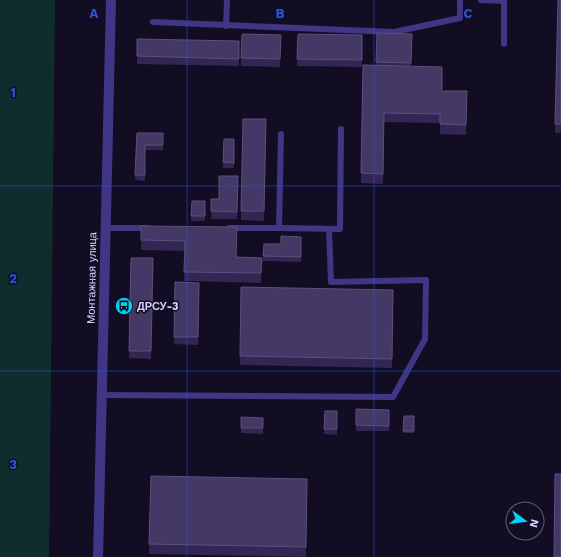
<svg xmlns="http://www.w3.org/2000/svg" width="561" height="557" font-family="'Work Sans',sans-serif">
	<rect width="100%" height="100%" fill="#130d24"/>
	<path fill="#102d2e" d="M0,0H55L49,557H0Z"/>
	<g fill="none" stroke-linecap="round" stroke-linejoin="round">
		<g stroke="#3f3785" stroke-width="6">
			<path d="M481,0L504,1"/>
			<path d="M153,22L394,32L460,18V0"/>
			<path d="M226,26L227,0"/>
			<path d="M504,44V0"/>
			<path d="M105,228H148"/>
			<path d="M229,228H279L281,134"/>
			<path d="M279,228L340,229L341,129"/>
			<path d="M101,395L393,397L425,339L426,280L331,282L329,229"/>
		</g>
		<path stroke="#3f3785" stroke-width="10" d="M98,557L111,0"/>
	</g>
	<g fill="#322653">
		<path d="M558,0H561V133H555Z"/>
		<path d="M377,33L412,34L411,66L442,91H467L466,135L440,134V123L384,122L383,184L361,183L363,65H376Z"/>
		<path d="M242,34L281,35L280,67L241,66Z"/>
		<path d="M298,34L362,35V67L297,66Z"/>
		<path d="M137,39L239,41V66L137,64Z"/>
		<path d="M266,119L264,221L241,220V211Z"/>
		<path d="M137,133H163V150H145V181L135,180Z"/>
		<path d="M224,139H234V168H223Z"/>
		<path d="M238,176L237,219H211V199H219Z"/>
		<path d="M192,201H205V221H191Z"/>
		<path d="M141,226L236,257L262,258L261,283L184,281L185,251L141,250Z"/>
		<path d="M301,237V262L263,261V256L281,244Z"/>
		<path d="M131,258H153L151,359L129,358Z"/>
		<path d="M175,282L199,283L198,345L174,344Z"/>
		<path d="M393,290L392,368L240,365V356Z"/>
		<path d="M356,409L389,410V431H356Z"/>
		<path d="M325,411H337V435L324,434Z"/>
		<path d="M404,416H414V433H403Z"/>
		<path d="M241,417L263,418V434L241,433Z"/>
		<path d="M307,479L306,557L149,554V544Z"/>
	</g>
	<g fill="#443865" stroke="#5b507e">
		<path d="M558,0H561V124H555Z"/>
		<path d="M377,33L412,34L411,63L376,62Z"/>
		<path d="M242,34L281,35L280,59L241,58Z"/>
		<path d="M298,34L362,35V60L297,59Z"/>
		<path d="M137,39L239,41V59L137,56Z"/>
		<path d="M363,65L442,67V91H467L466,125L440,124V114L384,113L383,174L361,173Z"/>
		<path d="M243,119H266L264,211H241Z"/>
		<path d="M137,133H163V145H145V175H135Z"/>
		<path d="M224,139H234V163L223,162Z"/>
		<path d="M219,176H238L237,212L211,211V199H219Z"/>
		<path d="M192,201H205V216H191Z"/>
		<path d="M141,226L237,227L236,257L262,258L261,273L184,272L185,241L141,240Z"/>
		<path d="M281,236L301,237V257L263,256L264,244H281Z"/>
		<path d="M131,258H153L151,351H129Z"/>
		<path d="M175,282L199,283L198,337H174Z"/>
		<path d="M241,287L393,290L392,359L240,356Z"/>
		<path d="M356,409L389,410V426L356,425Z"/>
		<path d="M325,411H337V429H324Z"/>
		<path d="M404,416H414V431H403Z"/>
		<path d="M241,417L263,418V428H241Z"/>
		<path d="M555,474H561V557H554Z"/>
		<path d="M151,476L307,479L306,547L149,544Z"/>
	</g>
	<path fill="none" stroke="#2655da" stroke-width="1" stroke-opacity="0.55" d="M187,0V557M374,0V557M0,186H561M0,371H561"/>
	<defs>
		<symbol id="bus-disc" viewBox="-11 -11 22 22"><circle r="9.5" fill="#00d1fc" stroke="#130d24"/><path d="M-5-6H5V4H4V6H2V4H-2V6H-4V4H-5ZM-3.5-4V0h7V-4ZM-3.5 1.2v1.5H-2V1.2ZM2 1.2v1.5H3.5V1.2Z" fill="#111"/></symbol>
	</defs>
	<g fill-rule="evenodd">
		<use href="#bus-disc" x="114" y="296" width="20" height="20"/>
	</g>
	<g text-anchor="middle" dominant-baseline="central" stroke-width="3" stroke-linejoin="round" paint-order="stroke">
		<g font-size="11" fill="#d9d1ff" stroke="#130d24">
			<text transform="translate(92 278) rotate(-89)">Монтажная улица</text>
		</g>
		<g font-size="11" font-weight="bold" fill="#d9d1ff" stroke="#130d24" text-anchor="start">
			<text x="137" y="306">ДРСУ-3</text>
		</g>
	</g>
	<g font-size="13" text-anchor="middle" font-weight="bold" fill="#2655da" stroke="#130d24" stroke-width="3" stroke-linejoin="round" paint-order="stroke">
		<text x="94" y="18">A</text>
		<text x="280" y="18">B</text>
		<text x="468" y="18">C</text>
		<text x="13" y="97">1</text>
		<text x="13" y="283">2</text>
		<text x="13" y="469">3</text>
	</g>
	<g transform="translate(525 521) rotate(105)"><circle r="19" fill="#130d24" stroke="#625b7c"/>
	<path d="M0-3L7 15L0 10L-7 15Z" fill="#00d1fc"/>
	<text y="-6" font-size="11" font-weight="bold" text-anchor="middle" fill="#d9d1ff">N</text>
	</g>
</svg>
